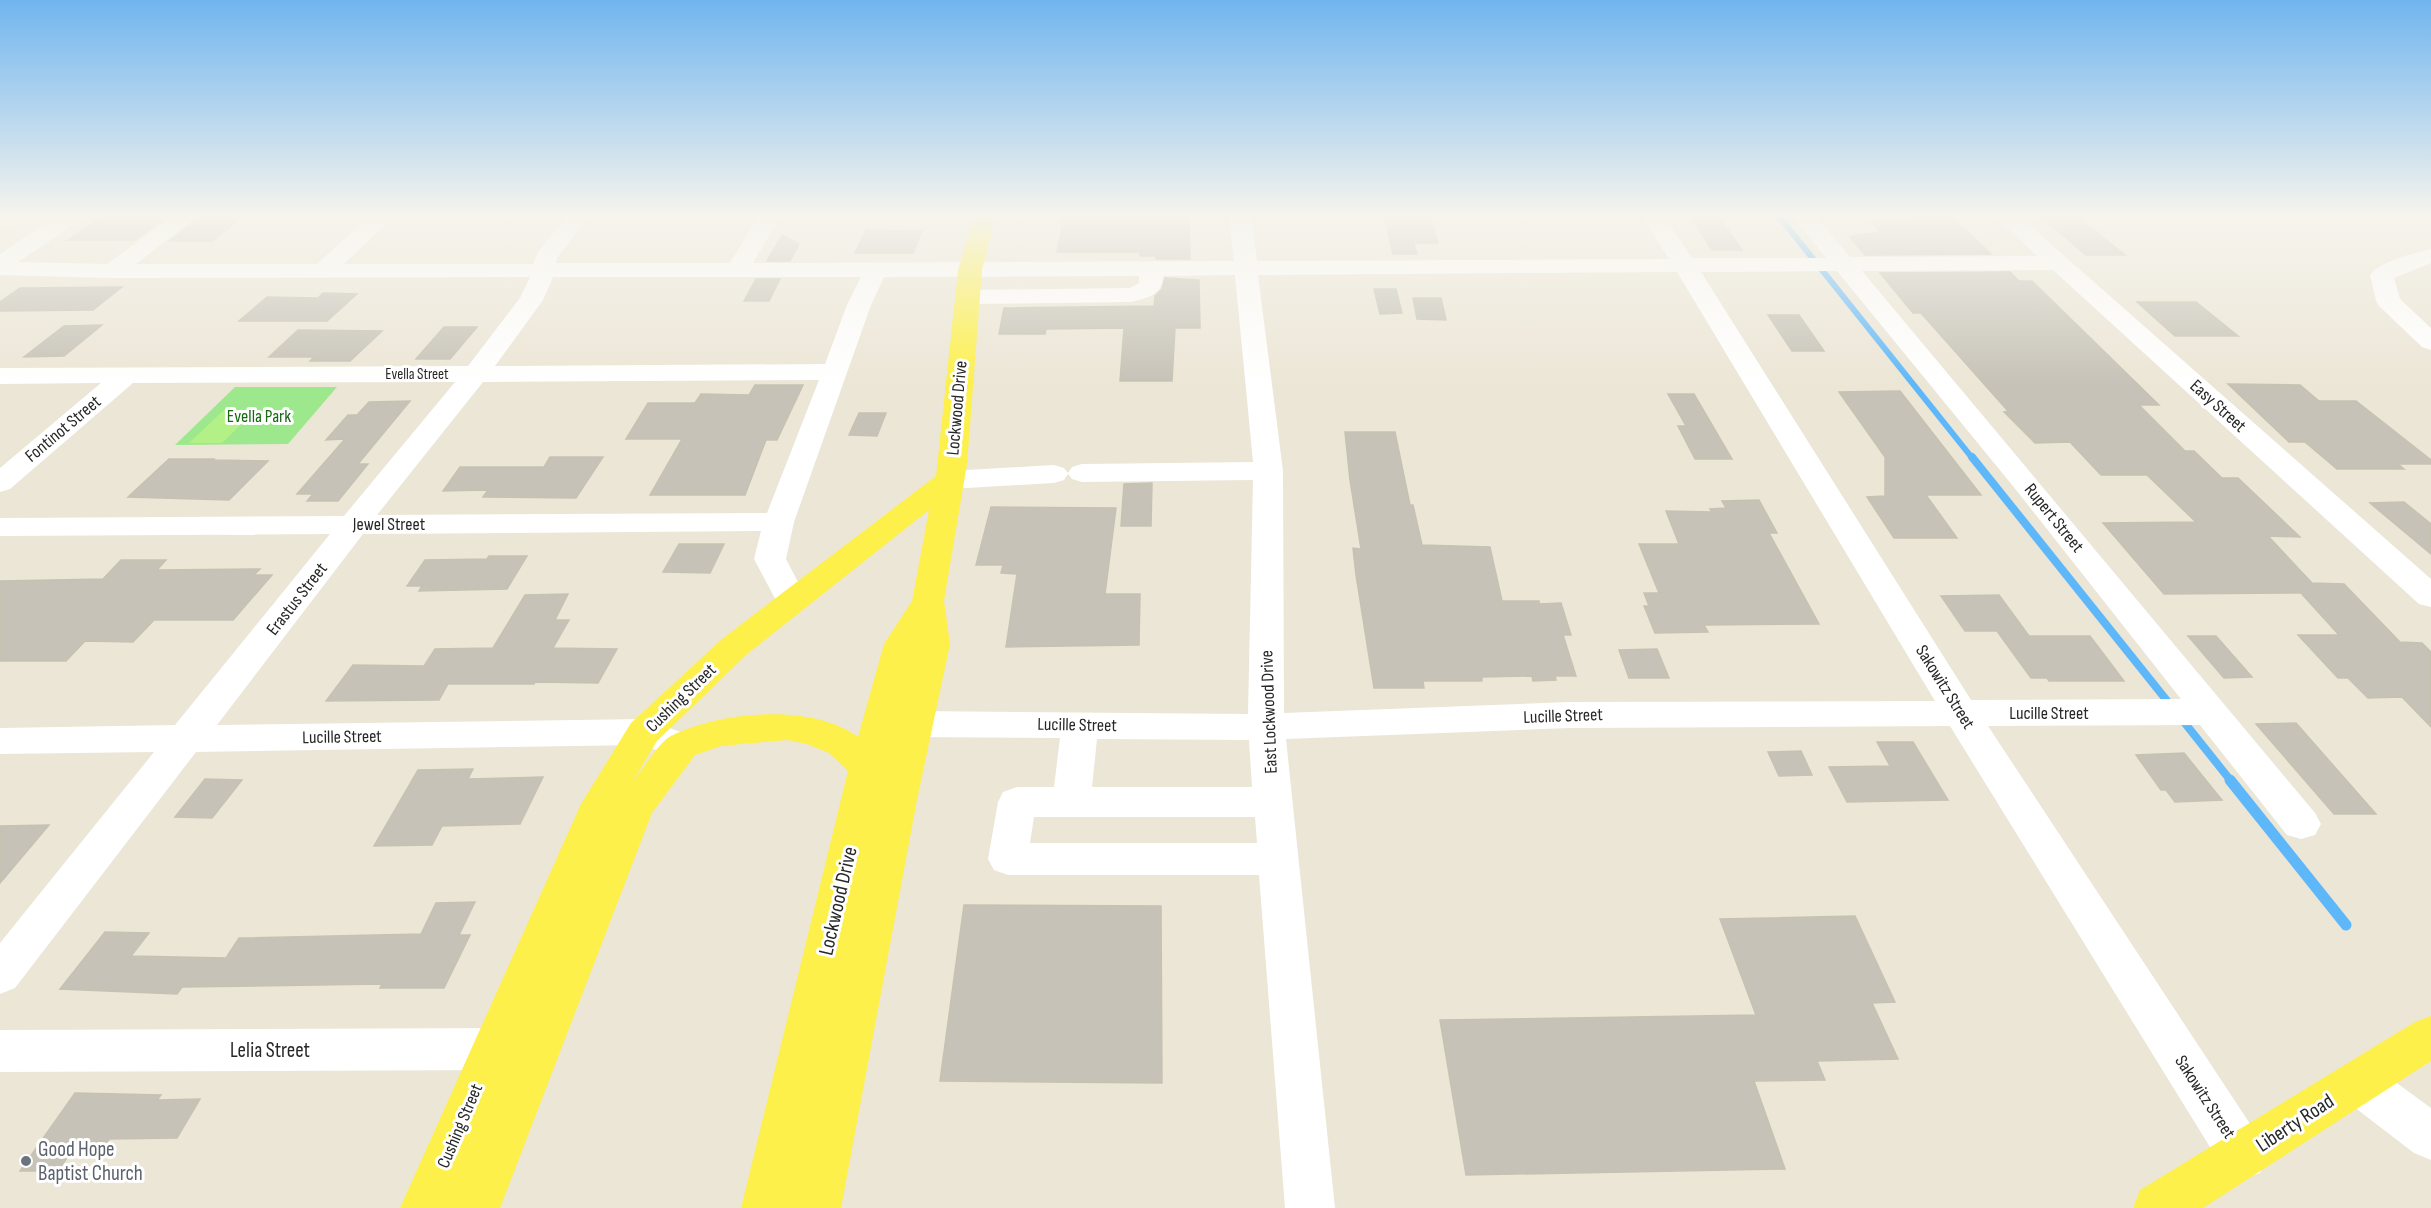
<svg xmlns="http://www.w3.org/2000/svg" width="2431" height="1208" font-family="'Sofia Sans Condensed',sans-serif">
	<rect width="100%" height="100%" fill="#ece6d6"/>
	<path fill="#f0e8c3" d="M0,215H35L0,238Z"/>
	<path fill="#9de88d" d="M235,387H337L288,444L175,445Z"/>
	<path fill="#b3f187" d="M224,410H256L222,443H189Z"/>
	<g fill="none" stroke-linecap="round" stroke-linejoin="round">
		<path stroke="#5eb7f9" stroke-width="6" d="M1778,215L1973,459"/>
		<g stroke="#5eb7f9" stroke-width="8">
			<path d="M1972,457L2172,707"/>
			<path d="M2180,717L2231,781"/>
		</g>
		<path stroke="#5eb7f9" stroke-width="11" d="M2230,780L2346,925"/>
	</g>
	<g fill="#c6c2b7" stroke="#c6c2b1" stroke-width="1.5">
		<path d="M104,215H170L135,240H68Z"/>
		<path d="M201,215H245L212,241H170Z"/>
		<path d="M1064,215H1189L1190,259H1156V256H1140V252H1057Z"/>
		<path d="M1384,215H1430L1438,243H1414L1417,254H1393Z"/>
		<path d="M1690,215H1718L1742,250H1712Z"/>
		<path d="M1910,215H1950L1991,254L1865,255L1849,236L1881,232L1869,220H1915Z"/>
		<path d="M2039,215H2075L2125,255H2086Z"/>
		<path d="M866,230L922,231L913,253H855Z"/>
		<path d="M782,235L799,244L790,261H767Z"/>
		<path d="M2010,272L2019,281H2032L2159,405H2139L2185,451H2194L2222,478H2238L2300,537L2268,536L2312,583L2344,584L2400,642L2422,643L2431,652V727L2402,697L2368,698L2348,678H2338L2298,635H2339L2301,593L2164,594L2103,523L2196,522L2147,475H2101L2070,442L2035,443L2004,412L2008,411L1921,313H1913L1880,273Z"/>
		<path d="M1165,278L1199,280L1200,328H1175L1172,381H1120L1124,328L1046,329L1045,334H999L1004,308L1154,306L1155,296L1162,289Z"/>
		<path d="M756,279H780L769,301H744Z"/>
		<path d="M122,287L93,310L0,311V302L20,288Z"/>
		<path d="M1374,289H1396L1402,313L1380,314Z"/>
		<path d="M323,293L357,294L327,321H239L267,297L318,298Z"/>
		<path d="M1413,298H1441L1446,320L1417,319Z"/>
		<path d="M2137,302H2196L2238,336H2175Z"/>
		<path d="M1768,315H1799L1824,351H1792Z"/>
		<path d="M102,325L64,356L24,357L64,326Z"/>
		<path d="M444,327H477L450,359H416Z"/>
		<path d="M298,330L382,331L350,361H310L314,357H269Z"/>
		<path d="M2228,384L2300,385L2319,401H2356L2431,460V464H2398L2404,469H2337L2305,442H2289Z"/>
		<path d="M755,385H803L777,440H766L745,495H650L682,439H626L648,403H695L701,394L749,395Z"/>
		<path d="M1900,391L1981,495H1926L1957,538H1894L1867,497L1885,496V457L1839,392Z"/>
		<path d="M1668,394H1694L1732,459H1695L1678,426H1686Z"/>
		<path d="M410,401L358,464H368L338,501H307L313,494H297L345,439L326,440L348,415H357L369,402Z"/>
		<path d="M859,413H886L877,436L849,435Z"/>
		<path d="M1345,432H1395L1410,505H1413L1422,545L1490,547L1502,601H1539V604L1561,603L1571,635H1563L1576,676H1555L1556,680L1533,681L1532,676L1482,677V681H1423L1424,688H1374L1356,575L1353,548L1361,549L1350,480Z"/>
		<path d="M550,457H603L576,498L483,497L488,490L443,491L460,467H544Z"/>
		<path d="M169,459H214L213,460L268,461L229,500L128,497Z"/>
		<path d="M1152,483L1151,526H1121L1124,484Z"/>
		<path d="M1759,500L1777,533H1769L1819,624L1704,625L1708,632L1655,633L1644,606H1649L1644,593H1659L1639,544H1679L1666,511L1712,512L1710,509L1726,508L1722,501Z"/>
		<path d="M2404,502L2431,524V554L2370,503Z"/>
		<path d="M991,507L1116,508L1105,594H1140L1139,645L1006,647L1017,574L1001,573L1003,565H976Z"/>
		<path d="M679,544H724L710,573L663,572Z"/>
		<path d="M489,556H527L507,589L419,591L422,586H407L425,560L487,559Z"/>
		<path d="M121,560H166L157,570L260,569L254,575H272L233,620H154L133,642L85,641L66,661H0V581L103,579Z"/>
		<path d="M568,594L555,620H569L553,648L617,649L598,683L535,682L534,684H448L439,700L326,701L353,665L424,666L435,649L493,648L525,595Z"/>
		<path d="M1999,595L2029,636H2090L2124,681H2049L2047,678H2031L1997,631H1965L1941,596Z"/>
		<path d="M2188,636H2216L2252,677L2224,678Z"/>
		<path d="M1657,649L1669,678H1629L1619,650Z"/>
		<path d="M2296,723L2376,814H2334L2256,724Z"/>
		<path d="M1877,742H1913L1948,800L1847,802L1829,767L1890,766Z"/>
		<path d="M1801,751L1812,775L1779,776L1768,752Z"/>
		<path d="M2184,753L2222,800L2175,802L2166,790H2161L2136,755Z"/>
		<path d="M473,769L468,779L543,777L520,824L442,826L432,845L374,846L418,770Z"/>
		<path d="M205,779L242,780L212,818L175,817Z"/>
		<path d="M49,825L0,883V826Z"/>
		<path d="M475,902L459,935H470L444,988H380L382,984L182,987L177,994L60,989L105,932L149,933L131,956L226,958L239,938L421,934L436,903Z"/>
		<path d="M964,905L1161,906L1162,1083L940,1081Z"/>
		<path d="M1855,916L1895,1002L1872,1003L1898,1059L1817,1061L1825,1080L1754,1081L1785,1169L1466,1175L1440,1020L1756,1015L1720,919Z"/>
		<path d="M75,1093L161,1095L157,1100L200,1099L177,1138L109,1139L102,1150L73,1149L58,1171H20Z"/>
	</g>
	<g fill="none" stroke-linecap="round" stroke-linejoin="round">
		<g fill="#fff" fill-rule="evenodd">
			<path d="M58,215H84L81,220L18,262L107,264L174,215H199L136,264H317L371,215H395L344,264H533L538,252L568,215H590L557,258L556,263H730L759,215H781L753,263L1234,261L1229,215H1251L1257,261L1669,259L1641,215H1663L1692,258H1826L1792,215H1815L1850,257L2037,256L1994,215H2018L2431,579V607L2419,604L2053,270L1862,271L2315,813L2321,824L2315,835L2301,839L2287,835L2200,725L1988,726L2260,1139L2268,1156L2260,1173L2243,1179L2226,1173L1950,726L1569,728L1286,739L1335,1208H1285L1259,875H1008L994,870L988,859L998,802L1003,792L1017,787H1054L1060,738L915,737L902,733L897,724L902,715L915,711L1248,714L1253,480L1082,482L1072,479L1068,474L1064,480L1054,483L949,489L939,486L934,480L939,474L949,471L1054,465L1064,468L1068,473L1072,467L1082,464L1253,462L1235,275L1163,276C1163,295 1147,298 1131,302L967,304L958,302L955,297L958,292L967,290L1130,288L1139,283V276L884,277L871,305L794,522L786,559L808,601L804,608L792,612L780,608L754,559L761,531L363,534L217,725L644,719L695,737L701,746L695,755L682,759L641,745L196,752L15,988L0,994V943L154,752L0,754V728L175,725L330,534L0,536V518L344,516L455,382L133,383L10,489L0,492V468L101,383L0,384V368L468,366L520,298L530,277L112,278L0,275V254ZM1837,271L2017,491L2181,699L1971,700L1701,272ZM1677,272L1935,701L1569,702L1284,713L1283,471L1258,275ZM553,277H861L847,305L825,364L495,366L543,300ZM819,380L767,513L377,515L483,382ZM1097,739L1249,740L1252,787H1092ZM1034,817H1255L1257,843H1030Z"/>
			<path d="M2431,249V263L2394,278L2400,299L2431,328V350L2422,347L2379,306L2376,301L2370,275C2380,261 2415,253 2431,249Z"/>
			<path d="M517,1028L533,1034L540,1049L533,1064L517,1070L0,1072V1030Z"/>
			<path d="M2358,1061L2375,1067L2431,1108V1160L2414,1153L2341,1097L2335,1082L2341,1067Z"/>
		</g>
		<g fill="#fdf04a" fill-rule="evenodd">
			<path d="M974,215H996L982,270L967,464L944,601L950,644L917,800L841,1208H741L848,771L829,753L807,744L787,740L721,746L695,755L652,813L500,1208H400L581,804L631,723L722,639L936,476L958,270ZM929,510L912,601L884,644L858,737C812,703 720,711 671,736C660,741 642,770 633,781L657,741L746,655Z"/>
			<path d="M2431,1016V1061L2203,1208H2133L2140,1190L2415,1022Z"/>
		</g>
	</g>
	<linearGradient id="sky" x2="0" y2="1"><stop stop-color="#71b5ef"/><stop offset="0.56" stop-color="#f6f4ed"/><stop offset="1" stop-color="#f6f4ed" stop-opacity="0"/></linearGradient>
	<rect width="2431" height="384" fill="url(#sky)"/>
	<circle fill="#6b7280" stroke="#fff" stroke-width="2" cx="26" cy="1161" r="6"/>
	<g text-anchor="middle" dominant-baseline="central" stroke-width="6" stroke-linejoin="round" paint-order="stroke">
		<g font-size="15" fill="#272727" stroke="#fff">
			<text x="417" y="374">Evella Street</text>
		</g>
		<g font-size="18" fill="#272727" stroke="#fff">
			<text transform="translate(2218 406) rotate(42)">Easy Street</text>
			<text transform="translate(957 408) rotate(-85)">Lockwood Drive</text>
			<text transform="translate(63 429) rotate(-40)">Fontinot Street</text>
			<text transform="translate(2054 518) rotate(51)">Rupert Street</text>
			<text x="389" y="524">Jewel Street</text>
			<text transform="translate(297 599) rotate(-52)">Erastus Street</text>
			<text transform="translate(1945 687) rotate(58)">Sakowitz Street</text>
			<text transform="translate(681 698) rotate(-44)">Cushing Street</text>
			<text transform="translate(1269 712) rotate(-92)">East Lockwood Drive</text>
			<text x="2049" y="713">Lucille Street</text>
			<text transform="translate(1563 716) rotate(-2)">Lucille Street</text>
			<text transform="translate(1077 725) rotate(1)">Lucille Street</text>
			<text transform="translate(342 737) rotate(-1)">Lucille Street</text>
			<text transform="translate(2205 1097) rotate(57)">Sakowitz Street</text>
			<text transform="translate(460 1126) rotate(-67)">Cushing Street</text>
		</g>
		<g font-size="18" fill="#176912" stroke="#fff">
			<text x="259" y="416">Evella Park</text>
		</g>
		<g font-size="21" fill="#272727" stroke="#fff">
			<text transform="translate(838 901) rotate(-77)">Lockwood Drive</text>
			<text x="270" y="1050">Lelia Street</text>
			<text transform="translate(2295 1123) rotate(-33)">Liberty Road</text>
		</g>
		<g font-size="21" fill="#5b616d" stroke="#fff" text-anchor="start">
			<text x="38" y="1149">Good Hope<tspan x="38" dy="24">Baptist Church</tspan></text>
		</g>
	</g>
</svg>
